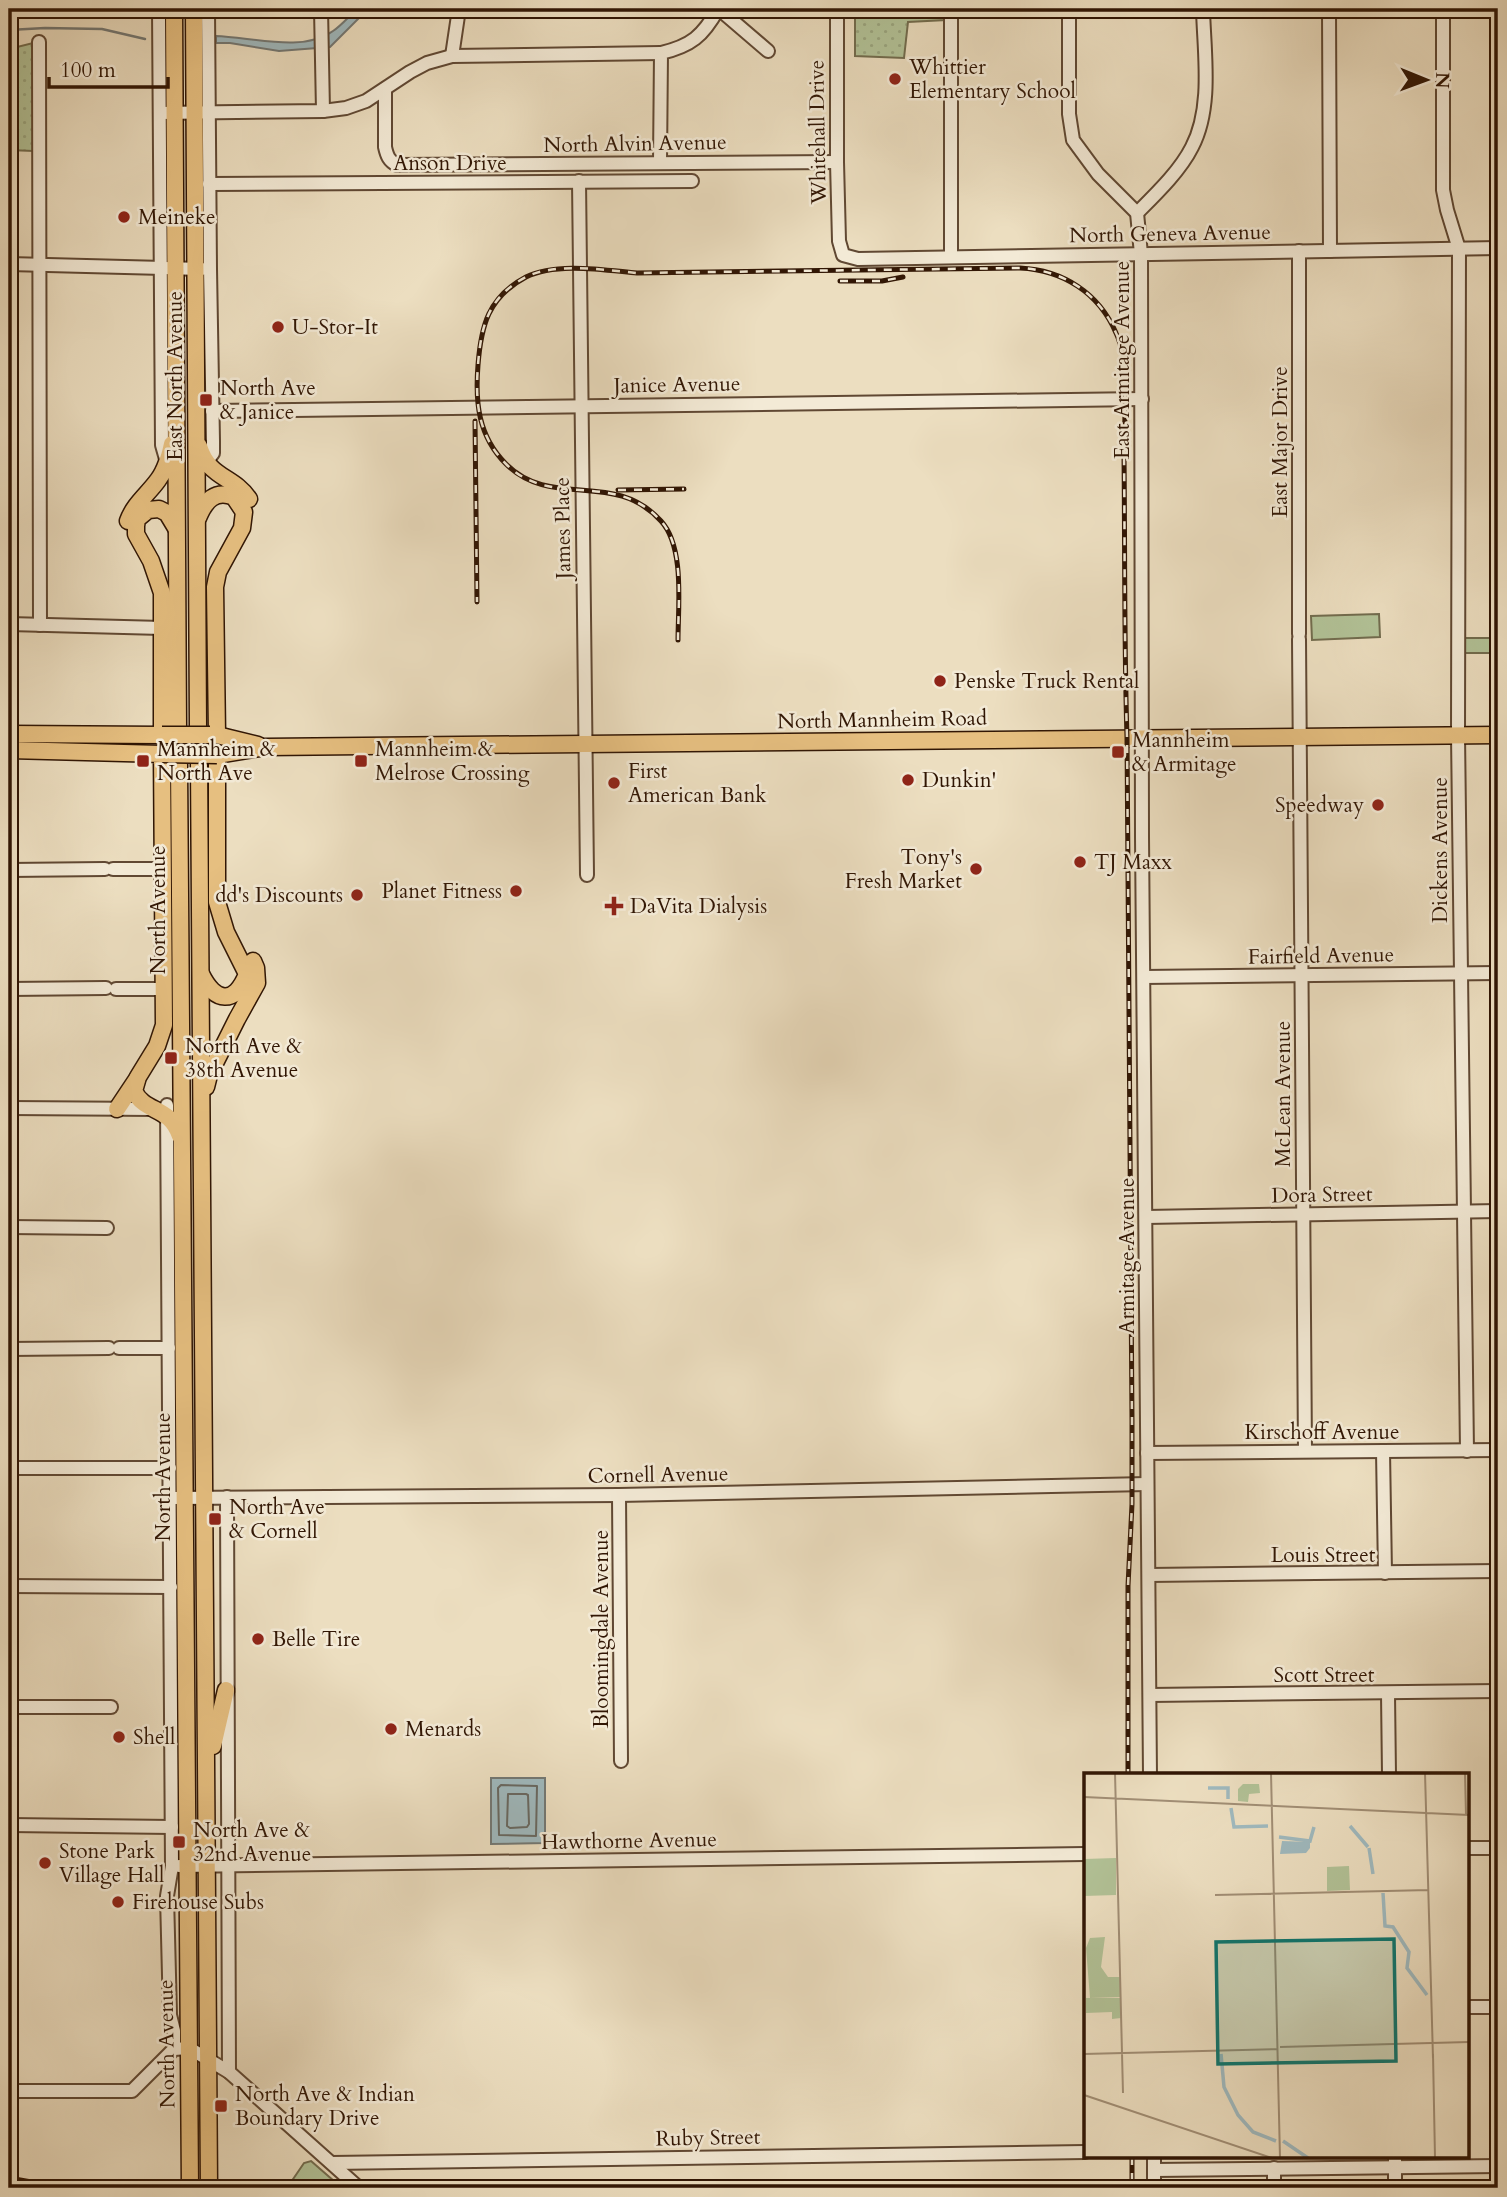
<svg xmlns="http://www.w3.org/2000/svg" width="1507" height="2197" font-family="Cardo,serif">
	<defs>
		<pattern id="park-dots" width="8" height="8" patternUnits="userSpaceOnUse" patternTransform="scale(1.75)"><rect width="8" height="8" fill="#b2c297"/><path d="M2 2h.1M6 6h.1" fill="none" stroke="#9aa680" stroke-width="1.8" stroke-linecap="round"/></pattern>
	</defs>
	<rect width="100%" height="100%" fill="#ecdec0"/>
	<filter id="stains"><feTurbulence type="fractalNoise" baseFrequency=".00286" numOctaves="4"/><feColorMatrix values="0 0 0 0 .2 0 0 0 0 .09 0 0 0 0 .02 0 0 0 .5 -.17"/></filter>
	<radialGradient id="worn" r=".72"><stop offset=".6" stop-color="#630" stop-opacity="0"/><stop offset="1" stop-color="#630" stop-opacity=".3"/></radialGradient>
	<g fill="#b2c297" stroke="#726c4e" stroke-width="2">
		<path d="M1379,614L1380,637L1312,640L1311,616Z"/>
		<rect x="1464" y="638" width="34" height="15"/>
		<path d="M311,2161L342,2188H287L304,2163Z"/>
	</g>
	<g fill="url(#park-dots)" stroke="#726c4e" stroke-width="2">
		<path d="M855,9H946V20L908,22L904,58L855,56Z"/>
		<path d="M33,43V151L9,150V49Z"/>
	</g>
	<g fill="#9fb9be" stroke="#737874" stroke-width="2">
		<path d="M357,9H368L330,47L279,51L230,43H216V36C251,37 303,53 333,31C342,25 349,16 357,9Z"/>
		<path d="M491,1778H545V1843L491,1844Z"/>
	</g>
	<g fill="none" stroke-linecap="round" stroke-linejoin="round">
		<g stroke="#686861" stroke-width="2">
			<path d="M501,1785L537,1786L536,1836L499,1835L498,1788Z"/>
			<path d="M508,1794H526L528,1795L529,1824L527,1827L510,1828L507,1826Z"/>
		</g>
		<path stroke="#737874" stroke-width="2.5" d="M9,30L45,28L102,29L145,39"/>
		<defs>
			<g id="minor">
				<path d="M159,9L162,445L168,466"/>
				<path d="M321,9L323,111"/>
				<path d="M719,9L768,51"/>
				<path d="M837,9V162L839,241L843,255L858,259L1498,248"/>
				<path d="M951,9V256"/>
				<path d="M1069,9V114L1073,140L1098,174L1137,213L1141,254L1142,837L1150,1775"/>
				<path d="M1329,9L1330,251"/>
				<path d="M1443,9V190L1447,210L1459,249L1458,735L1467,1451"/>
				<path d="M39,42L40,625"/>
				<path d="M452,56L459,9"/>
				<path d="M385,89V147C387,156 389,161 397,165L837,162"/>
				<path d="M160,113L323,111L346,108L366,101L410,72L427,63L452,56L661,53"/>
				<path d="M660,162L661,53C691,46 703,36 718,9"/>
				<path d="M579,181L587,875"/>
				<path d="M209,184L692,181"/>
				<path d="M1137,213C1156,194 1180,171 1192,147C1213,107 1204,52 1203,9"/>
				<path d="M1299,251V634"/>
				<path d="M9,264L202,269"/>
				<path d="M212,411L1142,399"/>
				<path d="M203,466L213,453V441L210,269L208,9"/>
				<path d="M9,624L162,628"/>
				<path d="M1299,639L1305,1451"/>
				<path d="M113,869H162"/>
				<path d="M9,870L105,869"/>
				<path d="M1144,977L1498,973"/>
				<path d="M9,989L106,988"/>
				<path d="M116,989H164"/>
				<path d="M167,1105L172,1866L167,1896L170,2015L174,2031V2049"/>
				<path d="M9,1108L155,1109"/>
				<path d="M1146,1217L1498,1211"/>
				<path d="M9,1227L107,1228"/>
				<path d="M119,1348H169"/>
				<path d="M9,1349L109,1348"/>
				<path d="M1383,1451L1385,1573"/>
				<path d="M1147,1453L1498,1450"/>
				<path d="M9,1468H170"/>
				<path d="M619,1495L621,1761"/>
				<path d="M227,1497L229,2072"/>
				<path d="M170,1498L619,1495L1147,1484"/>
				<path d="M1149,1575L1498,1571"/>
				<path d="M9,1586L171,1587"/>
				<path d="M1388,1694L1389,1775"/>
				<path d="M1150,1695L1498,1691"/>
				<path d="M9,1707H111"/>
				<path d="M9,1825L172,1827"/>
				<path d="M1467,1848H1498"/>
				<path d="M179,1866L1085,1854"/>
				<path d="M1467,2007H1498"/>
				<path d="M9,2091H132L174,2049L189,2048L229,2072L359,2188"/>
				<path d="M1154,2157V2188"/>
				<path d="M332,2163L1085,2152"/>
				<path d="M1154,2170L1498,2166"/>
				<path d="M1274,2188V2168"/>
				<path d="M1395,2188V2157"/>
			</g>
			<g id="major">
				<path d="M174,9L178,728"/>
				<path d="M194,9L198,728"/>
				<path d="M199,446C209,479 233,475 249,499"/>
				<path d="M198,518C205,501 215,489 234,497L244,512L242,528L218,572L215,587L217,735"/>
				<path d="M128,521C134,504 148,494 158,480C165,471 170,455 172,444"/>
				<path d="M9,734L162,735V593L151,561L136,534V526L137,519L142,515L148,510L159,509L167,513L176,528"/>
				<path d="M210,735H217L258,745"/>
				<path d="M9,750L162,754L164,1025L157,1046L138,1077L134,1091C145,1114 169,1105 180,1136"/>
				<path d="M179,765L190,2188"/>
				<path d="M199,765L209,2188"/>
				<path d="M201,974C215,1003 235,1005 247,974L226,932L217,902V755L266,747L1498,735"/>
				<path d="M206,1087L209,1075L237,1019L257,983L256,968L253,961"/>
				<path d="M117,1109L137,1079"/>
				<path d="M213,1746L226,1690"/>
			</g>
		</defs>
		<use href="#minor" stroke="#604833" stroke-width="16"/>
		<use href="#major" stroke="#311604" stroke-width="19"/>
		<use href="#minor" stroke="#f3ead6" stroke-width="12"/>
		<use href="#major" stroke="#e6bf80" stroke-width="16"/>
		<defs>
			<g id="rail">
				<path d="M840,281H882L903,277"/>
				<path d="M475,421L477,602"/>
				<path d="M618,490L684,489"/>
				<path d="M678,640C678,606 685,547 661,521C614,469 552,510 506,464C478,436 475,402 478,365C481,326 488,297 526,277C556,262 604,270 637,273L1020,268C1063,270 1099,293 1116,333C1130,362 1124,421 1124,454C1125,549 1124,643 1127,737L1132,1420V1504L1128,1586V1775"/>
				<path d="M1132,2157V2188"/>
				<path d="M9,2178L65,2188"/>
			</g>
		</defs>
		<use href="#rail" stroke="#311604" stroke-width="5"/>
		<use href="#rail" stroke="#f3ead6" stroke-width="2.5" stroke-dasharray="8" stroke-linecap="butt"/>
		<defs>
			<g id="major-bridge">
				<path d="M162,735H210"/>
				<path d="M162,754L217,755"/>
			</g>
		</defs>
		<use href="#major-bridge" stroke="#311604" stroke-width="19" stroke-linecap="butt"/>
		<use href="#major-bridge" stroke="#e6bf80" stroke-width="16"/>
	</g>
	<g fill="#8f2418" stroke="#f3ead6" stroke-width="2.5">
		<circle cx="895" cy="79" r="7"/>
		<circle cx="124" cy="217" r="7"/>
		<circle cx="278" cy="327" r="7"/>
		<rect x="199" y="393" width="14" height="14" rx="3.5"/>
		<circle cx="940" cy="681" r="7"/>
		<rect x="1111" y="745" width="14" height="14" rx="3.5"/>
		<rect x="136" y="754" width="14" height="14" rx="3.5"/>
		<rect x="354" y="754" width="14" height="14" rx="3.5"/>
		<circle cx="908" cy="780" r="7"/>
		<circle cx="614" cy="783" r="7"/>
		<circle cx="1378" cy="805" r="7"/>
		<circle cx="1080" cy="862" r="7"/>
		<circle cx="976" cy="869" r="7"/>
		<circle cx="516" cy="891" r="7"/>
		<circle cx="357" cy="895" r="7"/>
		<path d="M610.5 895.5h7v7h7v7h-7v7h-7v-7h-7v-7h7z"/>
		<rect x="164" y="1051" width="14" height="14" rx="3.5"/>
		<rect x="208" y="1512" width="14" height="14" rx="3.5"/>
		<circle cx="258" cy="1639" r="7"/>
		<circle cx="391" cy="1729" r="7"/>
		<circle cx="119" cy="1737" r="7"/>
		<rect x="172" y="1835" width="14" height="14" rx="3.5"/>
		<circle cx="45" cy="1863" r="7"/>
		<circle cx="118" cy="1902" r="7"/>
		<rect x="214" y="2099" width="14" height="14" rx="3.5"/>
	</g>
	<g text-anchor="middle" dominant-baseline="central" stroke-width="5" stroke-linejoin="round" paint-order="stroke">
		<g font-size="21" fill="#311604" stroke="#f3ead6" text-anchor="start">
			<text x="909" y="67">Whittier<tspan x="909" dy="24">Elementary School</tspan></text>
			<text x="138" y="217">Meineke</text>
			<text x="292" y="327">U-Stor-It</text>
			<text x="220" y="388">North Ave<tspan x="220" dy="24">&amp; Janice</tspan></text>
			<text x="954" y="681">Penske Truck Rental</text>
			<text x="1132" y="740">Mannheim<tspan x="1132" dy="24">&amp; Armitage</tspan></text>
			<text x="157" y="749">Mannheim &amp;<tspan x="157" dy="24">North Ave</tspan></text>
			<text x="375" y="749">Mannheim &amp;<tspan x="375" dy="24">Melrose Crossing</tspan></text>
			<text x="628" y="771">First<tspan x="628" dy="24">American Bank</tspan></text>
			<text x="922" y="780">Dunkin'</text>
			<text x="1364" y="805" text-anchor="end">Speedway</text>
			<text x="962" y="857" text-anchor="end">Tony's<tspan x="962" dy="24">Fresh Market</tspan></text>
			<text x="1094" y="862">TJ Maxx</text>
			<text x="502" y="891" text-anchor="end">Planet Fitness</text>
			<text x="343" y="895" text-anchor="end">dd's Discounts</text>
			<text x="630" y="906">DaVita Dialysis</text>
			<text x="185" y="1046">North Ave &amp;<tspan x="185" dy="24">38th Avenue</tspan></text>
			<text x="229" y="1507">North Ave<tspan x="229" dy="24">&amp; Cornell</tspan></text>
			<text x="272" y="1639">Belle Tire</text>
			<text x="405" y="1729">Menards</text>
			<text x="133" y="1737">Shell</text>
			<text x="193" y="1830">North Ave &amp;<tspan x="193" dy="24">32nd Avenue</tspan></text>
			<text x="59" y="1851">Stone Park<tspan x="59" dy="24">Village Hall</tspan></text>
			<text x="132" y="1902">Firehouse Subs</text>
			<text x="235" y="2094">North Ave &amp; Indian<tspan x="235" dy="24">Boundary Drive</tspan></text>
		</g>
		<g font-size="21" fill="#311604" stroke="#f3ead6">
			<text transform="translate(818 132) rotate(-91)">Whitehall Drive</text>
			<text transform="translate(635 144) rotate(-1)">North Alvin Avenue</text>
			<text x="450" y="163">Anson Drive</text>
			<text transform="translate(1170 234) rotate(-1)">North Geneva Avenue</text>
			<text transform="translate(1122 360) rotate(-90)">East Armitage Avenue</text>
			<text transform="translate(175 376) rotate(-90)">East North Avenue</text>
			<text transform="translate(677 385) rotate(-1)">Janice Avenue</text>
			<text transform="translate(1280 442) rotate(-90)">East Major Drive</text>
			<text transform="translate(563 528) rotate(-91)">James Place</text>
			<text transform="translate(882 720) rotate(-1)">North Mannheim Road</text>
			<text transform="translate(1440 850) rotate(-90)">Dickens Avenue</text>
			<text transform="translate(158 910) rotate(-90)">North Avenue</text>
			<text transform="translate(1321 956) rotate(-1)">Fairfield Avenue</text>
			<text transform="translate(1283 1094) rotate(-90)">McLean Avenue</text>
			<text transform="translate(1322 1195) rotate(-1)">Dora Street</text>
			<text transform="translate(1127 1256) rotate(-90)">Armitage Avenue</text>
			<text x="1322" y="1432">Kirschoff Avenue</text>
			<text transform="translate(658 1475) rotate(-1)">Cornell Avenue</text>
			<text transform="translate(163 1477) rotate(-90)">North Avenue</text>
			<text x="1323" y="1555">Louis Street</text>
			<text transform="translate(601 1629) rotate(-90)">Bloomingdale Avenue</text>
			<text x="1324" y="1675">Scott Street</text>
			<text transform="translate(629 1841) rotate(-1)">Hawthorne Avenue</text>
			<text transform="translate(167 2044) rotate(-91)">North Avenue</text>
			<text transform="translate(708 2138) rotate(-1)">Ruby Street</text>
		</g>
	</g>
	<g transform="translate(1084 1773)">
		<rect width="385" height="385" fill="#ecdec0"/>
		<path d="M159,11H175L176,20L165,21L164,29L154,28V16Z" fill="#b2c297"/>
		<path d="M32,85V122L0,123V86Z" fill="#b2c297"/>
		<path d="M265,93L266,117L243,118V94ZM21,164L17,194L24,204H36V224L6,225L2,175L6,165ZM2,225H36L37,245L28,246V239L2,240Z" fill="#b2c297"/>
		<path d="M198,68L226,69V75L222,80L196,81Z" fill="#9fb9be"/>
		<path fill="none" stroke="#9fb9be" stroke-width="3.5" d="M124,15H144V26M147,35L150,54L184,53M266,53L284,74M195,64L226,68L230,54M285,75L289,101M299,120L301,153L309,154L325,179L323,195L343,222M137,281L140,314L154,342L169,359L192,368M199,368L224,385"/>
		<path fill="none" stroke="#a18e75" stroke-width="2" d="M31,0L39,320M187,0L196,385M341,0L349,285M381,0L382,42M0,24L385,42M131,122L345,117M196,274L385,269M0,281L193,276M349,281L351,385M0,322L188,385M232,385H261"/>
		<path fill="#0f766e" fill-opacity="0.15" stroke="#0f766e" stroke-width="3.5" d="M310,166L312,288L134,291L132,169Z"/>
		<rect width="385" height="385" fill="none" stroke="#311604" stroke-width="3.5"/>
	</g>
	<rect width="1507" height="2197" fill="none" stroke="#ecdec0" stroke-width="35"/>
	<rect x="10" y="10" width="1486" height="2176" fill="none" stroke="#311604" stroke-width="3.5"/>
	<rect x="18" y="18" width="1472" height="2162" fill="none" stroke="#311604" stroke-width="2"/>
	<g transform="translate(1426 80) rotate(91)" stroke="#f3ead6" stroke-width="5" paint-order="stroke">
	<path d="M0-5L12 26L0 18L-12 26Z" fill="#311604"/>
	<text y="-10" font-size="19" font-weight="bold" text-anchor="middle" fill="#311604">N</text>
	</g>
	<path d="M49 77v10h119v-10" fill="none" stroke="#311604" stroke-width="3.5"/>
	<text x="60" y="77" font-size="21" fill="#311604" stroke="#f3ead6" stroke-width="5" paint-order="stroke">100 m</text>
	<rect width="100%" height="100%" filter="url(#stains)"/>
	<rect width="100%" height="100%" fill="url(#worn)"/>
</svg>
